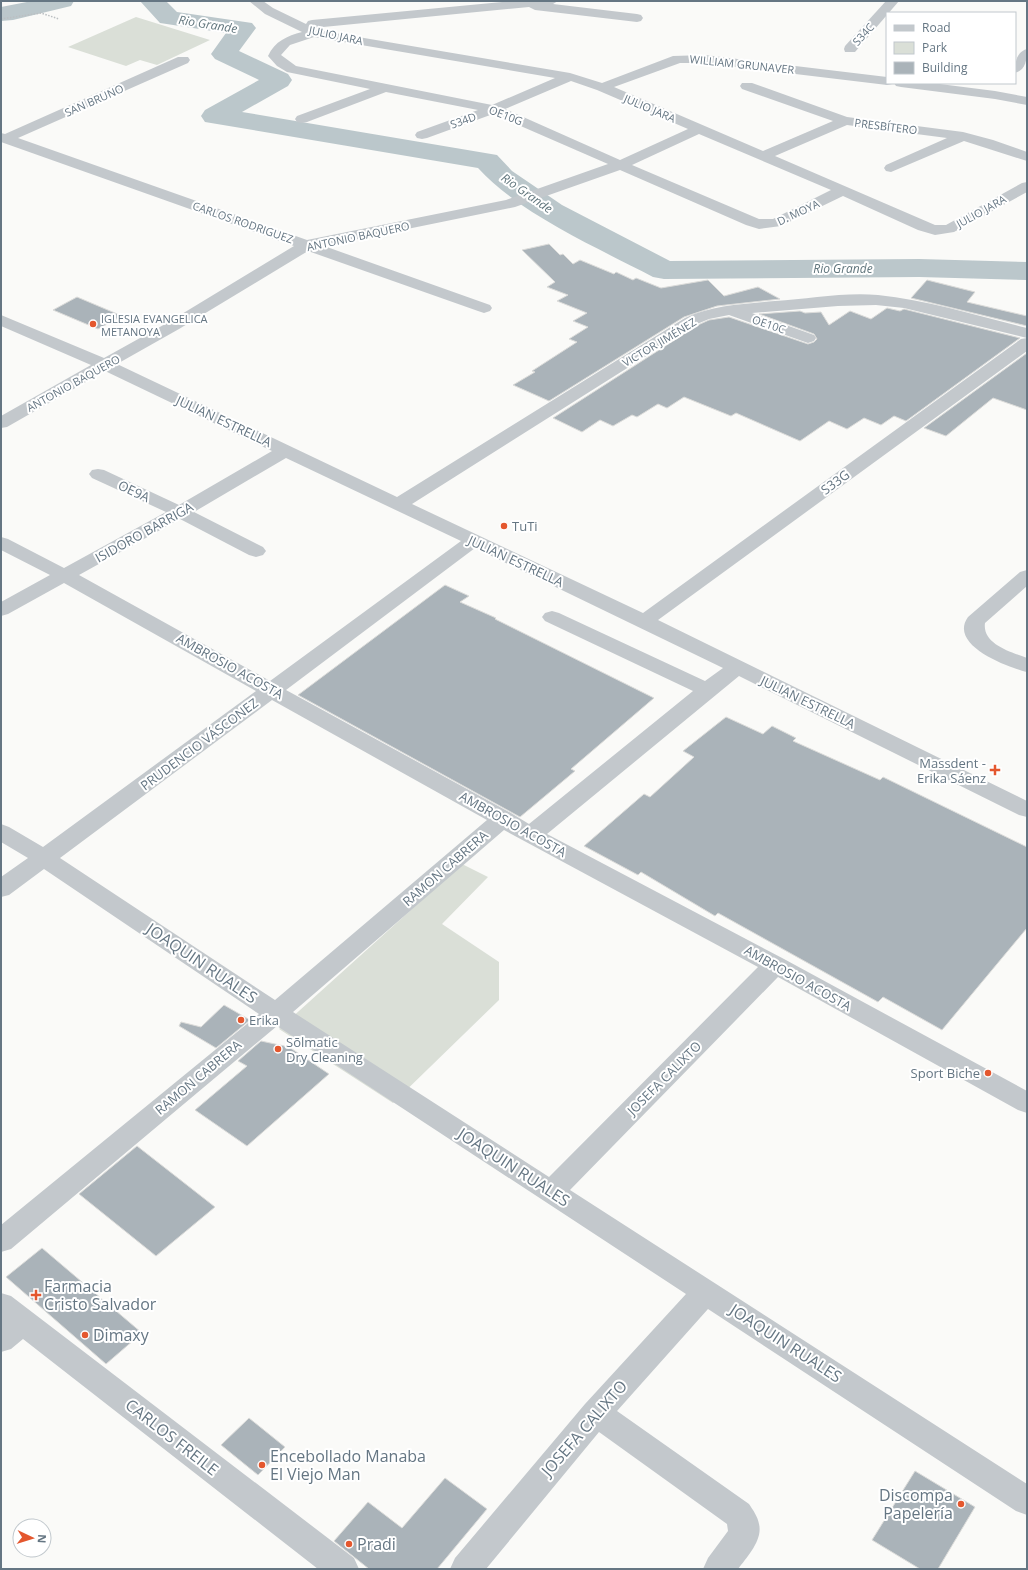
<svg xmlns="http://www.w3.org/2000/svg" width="1028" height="1570" font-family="'Open Sans',sans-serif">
	<rect width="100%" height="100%" fill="#fafaf8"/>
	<g fill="#dadfd7">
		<path d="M136,17L210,40L157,65L140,60L126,66L68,47Z"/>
		<path d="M462,864L488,877L442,924L499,962V1000L393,1103L279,1029Z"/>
	</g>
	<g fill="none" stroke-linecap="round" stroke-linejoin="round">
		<g fill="#bbc7cb" fill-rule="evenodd">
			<path d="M32,1H74L71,6L13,20L1,21V7Z"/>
			<path d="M140,1H166L177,12L252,23L256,28L239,51L288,74L292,80L288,86L242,112L497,155L512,171L562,205L670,261L919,259L1027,262V280L919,277L664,279L653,277C596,247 521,215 478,168L205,122L201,116L205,110L259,80L215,59L211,54L226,33L160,23Z"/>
		</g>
	</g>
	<g fill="#aab3b9" stroke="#dcdcda">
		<path d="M549,244L560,255L563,254L573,264L580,260L614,274L616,272L633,280L636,278L661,288L708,280L724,296L758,287L780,299L717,306L684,317L549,401L513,385L535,372L532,371L577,342L569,339L588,327L573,321L587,313L557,301L568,295L547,287L555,282L522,250Z"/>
		<path d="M927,280L975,292L967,302L1027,316V326L911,298Z"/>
		<path d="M77,297L122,316L98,329L53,310Z"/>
		<path d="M887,308L900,311L904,309L1020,338L906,421L894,416L881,425L864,418L847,429L829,421L800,441L736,413L731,416L684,397L667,408L658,404L637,417L632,415L613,426L600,420L582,432L553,418L698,325L709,320L729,317L808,344L814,342L817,339L814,334L759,314L800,311L805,313L821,312L829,325L850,311L871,319Z"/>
		<path d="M1027,353V410L993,398L946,436L924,428Z"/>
		<path d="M445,585L469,596L460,602L496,618L495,619L654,698L571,769L575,771L520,817L298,695Z"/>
		<path d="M726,717L763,734L772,726L796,738L793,741L880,780L883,777L1027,847V928L942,1030L883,997L878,1002L718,913L715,916L641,872L638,875L584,846L644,794L650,797L694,757L683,751Z"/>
		<path d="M224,1005L250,1020L216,1048L179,1026L181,1022L201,1027Z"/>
		<path d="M261,1041L289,1047L329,1074L247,1146L195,1110L247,1066L238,1061Z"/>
		<path d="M137,1146L215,1207L156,1256L79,1194Z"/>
		<path d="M42,1248L142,1333L106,1364L6,1277Z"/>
		<path d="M249,1418L285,1447L258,1475L221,1445Z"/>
		<path d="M915,1471L975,1507L938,1569H920L872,1540Z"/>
		<path d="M445,1478L487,1509L437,1569H369L334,1541L368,1502L402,1528Z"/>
	</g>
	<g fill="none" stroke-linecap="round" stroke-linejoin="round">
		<path stroke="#bbbfc2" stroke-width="1.5" stroke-dasharray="1.5 1.5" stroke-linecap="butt" d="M1,19L41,13L59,19"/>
		<g fill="#c3c8cc" fill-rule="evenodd">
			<path d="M249,1H263L273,8L306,24L308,21L312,20L513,1H558L553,4L637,14L641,15L643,18L641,21L637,22L535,10L529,7L313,28L317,30L570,73L602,83L673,56L705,55L887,77V83L892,84L887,85L705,63H680L614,87L763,151L833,121L742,89L740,86L742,83H752L847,117L963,132L993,140L1027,152V161L964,141L891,172L886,171L884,168L886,165L947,138L847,125L775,156L935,225H946L1022,183L1027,182V192L954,232L935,235L918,230L843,196L781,226L759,229L746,225L620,170L515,207L324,246L490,305L492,308L490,311L484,313L478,311L308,251L179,329L117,364L397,497L685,318C713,305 744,304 775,301C808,299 844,292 878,295C928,300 978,316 1027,328V338L904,308L876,305L838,306L752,313L814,335L816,338L814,341L808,343L729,315L709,319L697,324L412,504L643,613L1021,339L1027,338V351L658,620L1027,801V817L1019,815L739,676L547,834L784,959L1027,1091V1113L1018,1110L778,977L570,1190L1027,1484V1515L1016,1511L708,1309L617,1411L749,1504C753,1510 758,1517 759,1524C763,1540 747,1557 738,1569H703L708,1558L728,1531L727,1524L599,1432L486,1569H450L455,1558L585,1404L686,1294L277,1026L11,1249L1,1252V1225L259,1014L44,869L9,895L1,897V877L28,858L1,842V824L9,827L43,847L256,691L64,583L8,614L1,616V602L50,575L1,550V537L8,539L64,568L166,512L92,478L89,474L92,470L98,469L104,470L179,505L272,451L105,371L7,427L1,428V416L91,365L1,326V315L104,358L167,323L294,246L1,142V133L5,134L178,57H188L190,60L188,63L18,138L307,240L506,200L608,164L493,114L427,138L422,139L417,138L415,135L417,132L478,110L386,92L307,122L302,123L297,122L295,119L297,116L370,89L287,72L277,66L268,56C275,41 287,36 302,32L265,14ZM314,37L555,78L492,105L296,66L281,55L290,45ZM571,81L597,90L688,129L620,160L505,109ZM699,134L831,190L773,219H759L632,165ZM286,458L461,541L270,681L79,575L180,519L249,555L256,557L263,555L266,551L263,547L194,512ZM475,548L723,668L705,681L559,613L552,611L545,613L542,617L545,621L693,691L529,824L511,813L286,690ZM272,700L487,820L275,1000L60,858ZM504,830L758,967L549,1177L293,1012Z"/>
			<path d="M886,1H899L855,52H845L844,49L845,46Z"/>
			<path d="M1027,49C1027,59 1026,70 1015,73C1015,63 1016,52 1027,49Z"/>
			<path d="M894,83H932L995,91L1027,97V105L995,99L901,87L896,86Z"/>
			<path d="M1027,570V586L985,623C982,644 1011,652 1027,658V672C1007,667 948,645 968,617L1020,572Z"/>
			<path d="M1,1293L11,1296L354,1558L359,1569H318L23,1339L11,1349L1,1352Z"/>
		</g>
	</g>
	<g fill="#e4572e" stroke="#fff" stroke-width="1.5">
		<circle cx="93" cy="324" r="4"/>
		<circle cx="504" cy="526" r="4"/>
		<path d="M993 764h4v4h4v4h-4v4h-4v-4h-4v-4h4z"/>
		<circle cx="241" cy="1020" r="4"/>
		<circle cx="278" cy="1049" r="4"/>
		<circle cx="988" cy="1073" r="4"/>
		<path d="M34 1289h4v4h4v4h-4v4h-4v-4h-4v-4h4z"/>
		<circle cx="85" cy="1335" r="4"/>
		<circle cx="262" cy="1465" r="4"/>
		<circle cx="961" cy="1504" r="4"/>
		<circle cx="349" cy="1544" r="4"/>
	</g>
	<g text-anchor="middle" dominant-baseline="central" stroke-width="4" stroke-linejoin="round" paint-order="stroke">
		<g font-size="11" fill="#657683" stroke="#fff">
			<text transform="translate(863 34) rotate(-48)">S34C</text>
			<text transform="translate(336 35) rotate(12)">JULIO JARA</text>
			<text transform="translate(742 64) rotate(6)">WILLIAM GRUNAVER</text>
			<text transform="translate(94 100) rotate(-24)">SAN BRUNO</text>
			<text transform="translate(650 108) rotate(23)">JULIO JARA</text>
			<text transform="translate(506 115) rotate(21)">OE10G</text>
			<text transform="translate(463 120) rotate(-20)">S34D</text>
			<text transform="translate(886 126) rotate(7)">PRESBÍTERO</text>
			<text transform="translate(981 211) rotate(-29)">JULIO JARA</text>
			<text transform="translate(798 212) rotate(-25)">D. MOYA</text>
			<text transform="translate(243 222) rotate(19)">CARLOS RODRIGUEZ</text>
			<text transform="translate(358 236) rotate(-12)">ANTONIO BAQUERO</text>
			<text transform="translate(769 324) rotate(19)">OE10C</text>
			<text transform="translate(659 342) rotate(-31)">VICTOR JIMÉNEZ</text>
			<text transform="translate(73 383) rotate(-29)">ANTONIO BAQUERO</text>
		</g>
		<g font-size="11" fill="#657683" stroke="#fff" text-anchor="start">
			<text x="101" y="318">IGLESIA EVANGELICA<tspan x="101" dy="13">METANOYA</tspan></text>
		</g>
		<g font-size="12" font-style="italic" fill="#60757c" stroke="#fff">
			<text transform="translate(208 24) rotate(9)">Rio Grande</text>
			<text transform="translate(527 193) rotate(35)">Rio Grande</text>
			<text x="843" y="268">Rio Grande</text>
		</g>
		<g font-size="13" fill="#657683" stroke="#fff">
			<text transform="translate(224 421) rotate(25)">JULIAN ESTRELLA</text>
			<text transform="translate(835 482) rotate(-36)">S33G</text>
			<text transform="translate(134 491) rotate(25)">OE9A</text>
			<text transform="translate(144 532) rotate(-29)">ISIDORO BARRIGA</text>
			<text transform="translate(516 561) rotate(25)">JULIAN ESTRELLA</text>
			<text transform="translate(230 666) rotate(29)">AMBROSIO ACOSTA</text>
			<text transform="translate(808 702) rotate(26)">JULIAN ESTRELLA</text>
			<text transform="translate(199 744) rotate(-37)">PRUDENCIO VÁSCONEZ</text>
			<text transform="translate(513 824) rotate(29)">AMBROSIO ACOSTA</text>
			<text transform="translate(445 868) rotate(-41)">RAMON CABRERA</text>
			<text transform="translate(798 978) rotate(29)">AMBROSIO ACOSTA</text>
			<text transform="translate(198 1077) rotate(-40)">RAMON CABRERA</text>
			<text transform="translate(664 1078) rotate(-45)">JOSEFA CALIXTO</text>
		</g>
		<g font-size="13" fill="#657683" stroke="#fff" text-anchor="start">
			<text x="512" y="526">TuTi</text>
			<text x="986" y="763" text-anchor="end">Massdent -<tspan x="986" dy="15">Erika Sáenz</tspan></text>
			<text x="249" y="1020">Erika</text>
			<text x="286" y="1042">Sōlmatic<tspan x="286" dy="15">Dry Cleaning</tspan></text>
			<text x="980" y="1073" text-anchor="end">Sport Biche</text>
		</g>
		<g font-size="16" fill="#657683" stroke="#fff">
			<text transform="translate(202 963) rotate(34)">JOAQUIN RUALES</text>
			<text transform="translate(514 1167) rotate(33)">JOAQUIN RUALES</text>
			<text transform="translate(786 1343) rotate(33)">JOAQUIN RUALES</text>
			<text transform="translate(584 1428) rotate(-49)">JOSEFA CALIXTO</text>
			<text transform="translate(172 1437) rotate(38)">CARLOS FREILE</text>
		</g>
		<g font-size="16" fill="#657683" stroke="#fff" text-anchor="start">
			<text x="44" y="1286">Farmacia<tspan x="44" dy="18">Cristo Salvador</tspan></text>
			<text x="93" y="1335">Dimaxy</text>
			<text x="270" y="1456">Encebollado Manaba<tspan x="270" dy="18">El Viejo Man</tspan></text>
			<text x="953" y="1495" text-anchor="end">Discompa<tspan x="953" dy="18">Papelería</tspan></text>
			<text x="357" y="1544">Pradi</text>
		</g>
	</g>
	<rect width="1028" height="1570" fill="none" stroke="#657683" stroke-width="4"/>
	<rect x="886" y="12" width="130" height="72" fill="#ffffff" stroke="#c1c8cd"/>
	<rect x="894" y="25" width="20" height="6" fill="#c3c8cc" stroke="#c1c8cd"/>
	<text x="922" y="32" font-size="12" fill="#657683">Road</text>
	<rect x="894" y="42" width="20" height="12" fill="#dadfd7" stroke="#c1c8cd"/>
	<text x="922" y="52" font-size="12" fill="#657683">Park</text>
	<rect x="894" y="62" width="20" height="12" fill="#aab3b9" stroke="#c1c8cd"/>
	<text x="922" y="72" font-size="12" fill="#657683">Building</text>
	<g transform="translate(32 1538) rotate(94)"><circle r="19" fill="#ffffff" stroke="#c1c8cd"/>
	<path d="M0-3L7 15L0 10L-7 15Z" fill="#e4572e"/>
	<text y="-6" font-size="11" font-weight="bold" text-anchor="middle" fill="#657683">N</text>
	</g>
</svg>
